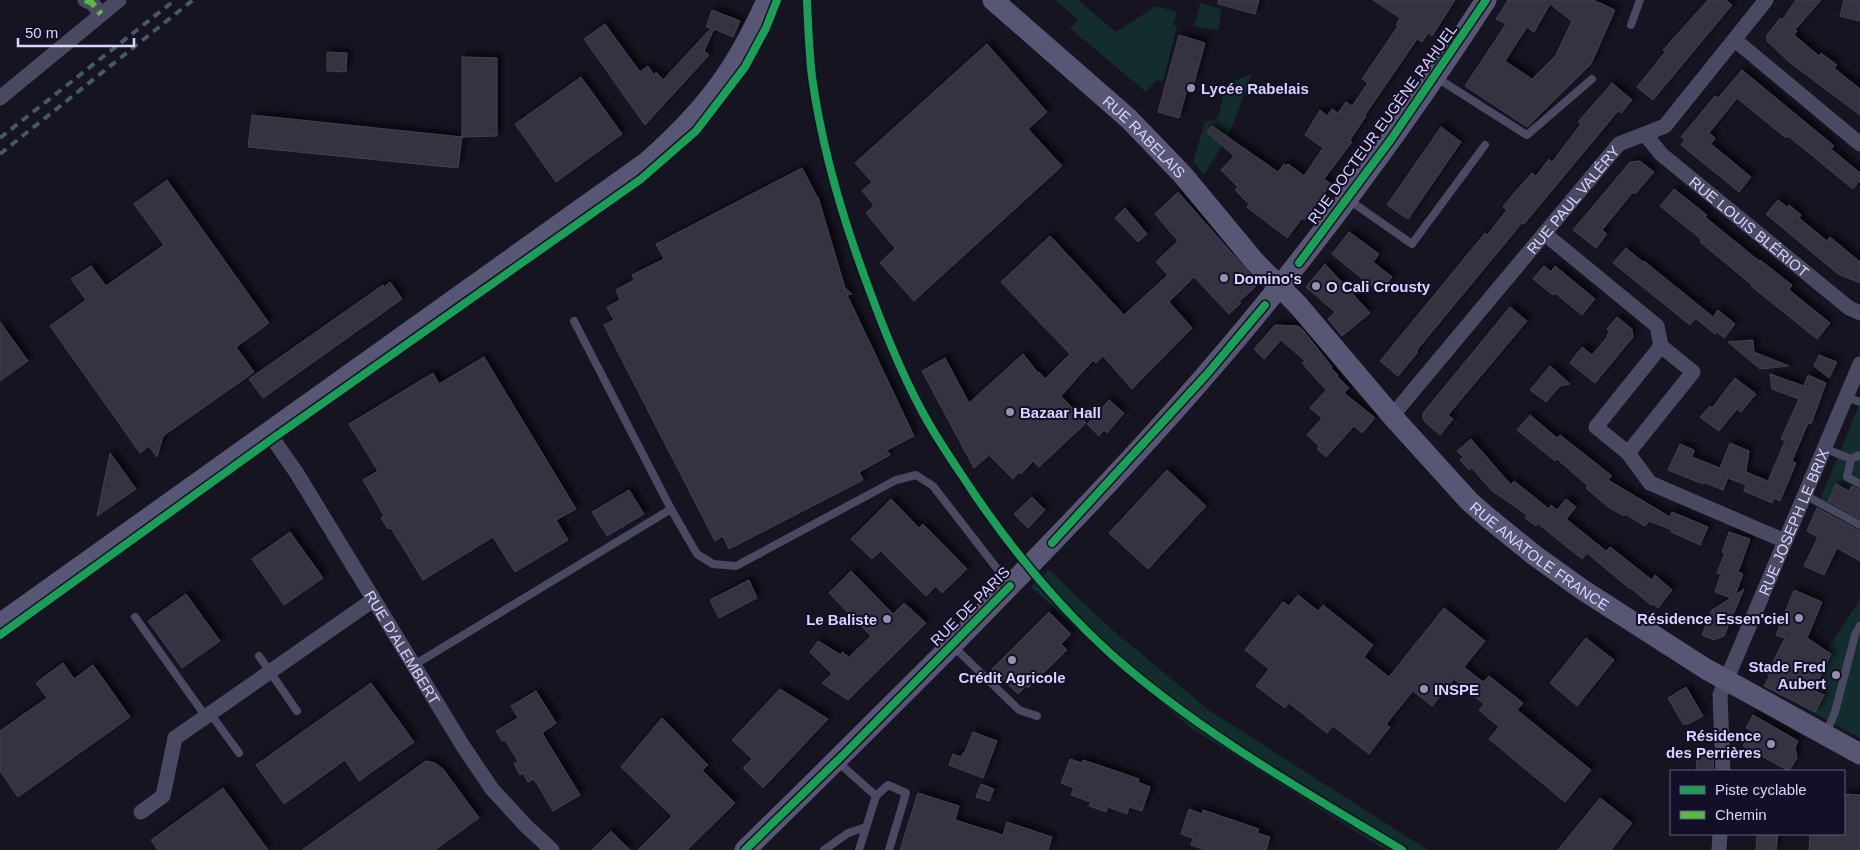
<svg xmlns="http://www.w3.org/2000/svg" width="1860" height="850" font-family="Helvetica,sans-serif">
	<defs>
		<filter id="shadow"><feDropShadow dx="4.5" dy="-4.5" stdDeviation="2.5" flood-color="#0009"/></filter>
	</defs>
	<rect width="100%" height="100%" fill="#161421"/>
	<g fill="#132c2d">
		<path d="M1056,0H1078L1116,32L1156,6L1177,12L1173,24L1177,27L1163,81H1156L1146,92L1070,28L1078,20Z"/>
		<path d="M1200,3L1221,9L1219,30L1194,26Z"/>
		<path d="M1252,74L1228,137L1204,174L1193,162L1205,122L1218,118L1226,84Z"/>
		<path d="M1860,403V561L1807,531Z"/>
		<path d="M1049,570L1109,627L1210,711L1428,850H1385L1191,728L1106,655L1031,587Z"/>
		<path d="M1860,599V738L1794,702Z"/>
	</g>
	<g fill="#343243" stroke="#433f54" fill-rule="evenodd" filter="url(#shadow)">
		<path d="M1218,0H1259L1255,14L1218,4Z"/>
		<path d="M1373,0H1455L1432,36L1428,33L1422,42L1417,39L1365,115L1366,116L1350,140L1352,142L1324,179L1331,184L1304,220L1302,218L1287,238L1247,207L1249,204L1235,190L1238,187L1221,170L1234,156L1207,132L1212,126L1278,172L1284,164L1287,166L1288,164L1304,176L1323,148L1305,135L1320,110L1327,116L1332,109L1338,113L1346,102L1352,106L1368,83L1362,79L1398,26L1396,25L1400,18Z"/>
		<path d="M1508,0H1593L1615,10L1591,64L1527,127L1465,86L1506,24L1496,19ZM1550,4L1572,21L1556,55L1532,79L1505,61L1527,27L1534,32Z"/>
		<path d="M1708,0H1726L1732,5L1653,100L1637,87L1665,52L1663,50Z"/>
		<path d="M1796,0H1821L1795,30L1797,31L1794,35L1819,56L1821,53L1837,65L1834,68L1860,89V115L1789,62L1767,41V35L1780,18L1782,20Z"/>
		<path d="M1844,0H1860V21L1840,16Z"/>
		<path d="M712,10L740,21L733,37L714,29L704,51L709,55L645,125L584,39L605,24L640,72L648,66L654,75L656,72L663,80L711,28L706,27Z"/>
		<path d="M1179,35L1205,43L1194,83L1189,82L1179,118L1158,112Z"/>
		<path d="M987,44L1047,112L1028,129L1062,166L914,301L880,263L895,248L866,213L874,205L862,191L872,182L855,163Z"/>
		<path d="M327,52L347,53L346,72L327,71Z"/>
		<path d="M462,57L497,58V136L462,137Z"/>
		<path d="M1742,70L1834,146L1831,149L1860,173V180L1853,189L1788,136L1786,138L1737,98L1709,133L1715,138L1711,144L1751,177L1739,192L1681,145L1685,140L1681,137L1715,96L1718,98Z"/>
		<path d="M581,77L622,134L556,182L515,124Z"/>
		<path d="M1612,83L1632,100L1621,113L1618,111L1524,224L1522,223L1416,351L1418,352L1398,376L1380,361L1485,233L1487,235L1507,210L1503,207L1515,192L1532,173L1536,176L1549,159L1552,162L1581,124L1578,122Z"/>
		<path d="M252,115L462,137L458,168L248,147Z"/>
		<path d="M1441,127L1461,142L1408,219L1387,205Z"/>
		<path d="M1640,161L1654,172L1635,194L1633,192L1602,230L1607,234L1596,248L1573,230L1630,162Z"/>
		<path d="M802,168L817,197H818L845,288L852,294L847,295L914,436L887,450L890,455L859,472L863,480L729,549L723,536L715,541L604,325L614,320L607,307L620,300L616,290L634,280L632,275L664,259L656,244Z"/>
		<path d="M167,180L269,323L236,347L254,372L163,436L157,457L149,446L140,453L50,326L86,300L71,279L91,266L106,286L164,245L134,204Z"/>
		<path d="M1674,189L1707,215L1705,217L1759,261L1760,260L1792,285L1789,290L1830,323L1817,339L1751,286L1752,285L1700,242L1702,240L1660,206Z"/>
		<path d="M1178,192L1253,277L1251,279L1257,285L1239,302L1241,303L1229,314L1194,277L1169,302L1192,328L1132,389L1103,356L1096,363L1093,360L1061,396L1086,423L1039,467L1033,461L1021,474L1019,472L1013,479L989,455L974,468L922,371L945,358L969,403L1023,354L1038,373L1039,372L1045,379L1070,354L1001,282L1050,236L1124,315L1168,275L1156,262L1178,241L1155,214Z"/>
		<path d="M1778,200L1787,207L1789,205L1801,215L1799,218L1827,241L1830,237L1860,262V283L1838,274L1766,214Z"/>
		<path d="M1125,208L1147,234L1138,242L1115,218Z"/>
		<path d="M1349,232L1379,254L1373,262L1392,277L1379,292L1332,254Z"/>
		<path d="M1626,248L1643,262L1644,261L1713,317L1718,310L1735,324L1724,338L1717,332L1715,334L1695,318L1690,325L1613,263Z"/>
		<path d="M1325,264L1370,313L1342,336L1328,319L1335,312L1306,287Z"/>
		<path d="M1544,266L1551,272L1555,266L1595,299L1582,315L1555,293L1553,295L1533,279Z"/>
		<path d="M390,282L402,299L263,398L249,379L383,285L384,287Z"/>
		<path d="M1510,307L1527,321L1448,415L1453,419L1440,435L1425,422L1423,419V413Z"/>
		<path d="M1617,317L1632,329L1633,337L1595,383L1570,363L1582,347L1592,355L1608,336L1607,335L1609,332L1607,329Z"/>
		<path d="M0,322L28,361L0,381Z"/>
		<path d="M1275,325L1298,326L1303,330L1332,367L1331,368L1338,375L1337,376L1349,388L1344,393L1375,418L1362,433L1354,426L1326,457L1317,449L1319,446L1307,435L1322,418L1310,408L1326,390L1302,363L1305,361L1281,340L1264,359L1254,349Z"/>
		<path d="M1753,340L1754,352L1789,366L1760,369L1728,342Z"/>
		<path d="M1819,355L1837,362L1829,378L1814,366Z"/>
		<path d="M484,357L576,509L556,520L568,540L515,572L493,537L423,580L391,528L388,529L381,518L384,516L363,480L378,471L349,424L433,373L439,384Z"/>
		<path d="M1550,366L1570,384L1560,386L1546,402L1530,390Z"/>
		<path d="M1770,374L1804,386L1808,375L1826,383L1811,424L1808,423L1792,461L1796,463L1780,501L1774,498L1772,503L1744,491L1746,485L1728,478L1723,490L1703,482V484L1668,470L1680,444L1694,450L1692,457L1720,468L1730,443L1749,451L1746,472L1768,481L1785,441L1781,439L1799,399L1772,389Z"/>
		<path d="M1735,378L1756,394L1741,412L1737,409L1719,431L1700,417L1710,406L1712,408Z"/>
		<path d="M1109,400L1124,413L1107,433L1104,430L1099,436L1087,424Z"/>
		<path d="M1530,415L1557,438L1560,435L1612,476L1608,480L1670,517L1672,512L1708,527L1700,545L1671,532L1672,530L1649,521L1645,526L1625,514L1624,516L1608,507L1586,488L1588,486L1557,459L1555,461L1517,430Z"/>
		<path d="M1471,439L1511,485L1514,481L1549,509L1551,505L1557,510L1566,499L1576,507L1566,519L1606,551L1610,547L1652,580L1655,575L1672,590L1658,608L1653,604L1651,605L1631,588L1630,589L1587,553L1582,559L1537,523L1536,526L1525,518L1527,515L1491,490L1472,468L1469,470L1460,460L1463,457L1457,451Z"/>
		<path d="M110,453L136,489L97,516Z"/>
		<path d="M1167,470L1206,506L1148,569L1109,533Z"/>
		<path d="M1836,484L1849,491L1852,486L1860,490V519L1828,501Z"/>
		<path d="M629,490L644,514L607,536L592,512Z"/>
		<path d="M1032,497L1045,510L1028,528L1014,514Z"/>
		<path d="M891,499L919,528L923,524L967,569L942,593L936,586L926,596L881,551L872,559L851,539Z"/>
		<path d="M1817,508L1860,531V561L1837,548L1824,575L1804,566L1818,537L1807,531Z"/>
		<path d="M290,532L323,578L284,605L252,559Z"/>
		<path d="M1729,532L1750,539L1738,572L1743,574L1735,595L1744,589L1724,636L1714,640L1702,635L1712,610L1731,598L1715,592L1721,574L1717,573L1725,553L1722,552Z"/>
		<path d="M851,571L893,614L904,603L926,623L848,700L822,683L832,674L810,652L818,641L841,655L842,652L849,657L871,636L829,593Z"/>
		<path d="M749,580L757,598L719,618L710,600Z"/>
		<path d="M1794,590L1822,602L1807,638L1831,654L1813,690L1824,695L1815,712L1764,686L1770,675L1767,674L1785,638L1776,635Z"/>
		<path d="M186,594L220,641L182,668L148,621Z"/>
		<path d="M1298,595L1318,611L1323,605L1373,645L1364,657L1389,677L1444,608L1485,641L1464,667L1483,682L1489,676L1523,703L1517,710L1591,770L1565,802L1489,739L1499,727L1479,710L1484,704L1454,679L1432,706L1413,691L1386,724L1390,727L1369,754L1333,726L1327,733L1289,703L1285,708L1256,686L1269,669L1245,650L1283,602L1289,606Z"/>
		<path d="M1049,612L1071,634L1061,644L1067,650L1028,688L1026,686L1018,694L992,669Z"/>
		<path d="M1586,638L1614,660L1577,706L1550,683Z"/>
		<path d="M63,663L74,679L93,665L130,717L18,797L0,771V731L47,698L36,683Z"/>
		<path d="M371,683L414,742L359,781L345,760L284,804L256,765Z"/>
		<path d="M1686,687L1703,716L1688,724H1683L1668,698Z"/>
		<path d="M780,689L828,719L763,788L743,768L752,759L732,740Z"/>
		<path d="M536,691L556,723L542,733L580,795L553,811L534,779L528,782L523,773L520,775L514,764L518,761L505,740L502,741L496,731L518,718L511,706Z"/>
		<path d="M1753,715L1798,741L1795,748L1797,758L1789,771L1743,746L1752,731L1746,728Z"/>
		<path d="M662,718L708,765L702,770L735,803L687,850H638L672,816L621,767Z"/>
		<path d="M973,732L997,741L983,778L949,765L953,754L961,757L964,752H965Z"/>
		<path d="M1697,756L1713,758L1714,771H1696Z"/>
		<path d="M1070,759L1082,763L1083,760L1139,779L1138,782L1150,787L1142,811L1129,807L1127,814L1108,807L1106,812L1089,806L1091,802L1071,795L1074,788L1061,783Z"/>
		<path d="M426,761L435,763L443,769L479,818L435,850H302Z"/>
		<path d="M981,784L994,789L989,801L976,797Z"/>
		<path d="M223,788L268,850H158L151,840Z"/>
		<path d="M918,793L959,806L955,820L1003,835L1007,822L1052,837L1048,850H900Z"/>
		<path d="M1844,794L1860,795V850H1809L1810,834H1844Z"/>
		<path d="M1600,798L1632,823L1611,850H1558Z"/>
		<path d="M1189,809L1202,814L1203,810L1259,829L1257,833L1270,837L1266,850H1205L1191,845L1193,838L1181,834Z"/>
		<path d="M611,831L630,850H592Z"/>
		<path d="M1757,834H1778L1776,850H1756Z"/>
	</g>
	<g fill="none" stroke-linecap="round" stroke-linejoin="round">
		<g stroke="#4a4962" stroke-width="8">
			<path d="M1631,25L1640,0"/>
			<path d="M1437,78L1527,135L1592,79"/>
			<path d="M1349,200L1412,244L1485,145"/>
			<path d="M574,321L671,509"/>
			<path d="M1846,397L1860,402"/>
			<path d="M1824,448L1851,459L1860,455"/>
			<path d="M1851,459L1847,477L1860,484"/>
			<path d="M1805,495L1860,525"/>
			<path d="M135,617L206,717"/>
			<path d="M953,646L1019,710L1037,716"/>
			<path d="M259,656L297,711"/>
			<path d="M414,665L671,509L697,554L713,564L736,566L896,480L916,475L933,486L1009,584"/>
			<path d="M210,713L239,753"/>
			<path d="M1826,734L1835,712L1855,635L1860,626"/>
			<path d="M838,762L876,796L859,850"/>
			<path d="M876,796L888,785L906,793L889,850"/>
			<path d="M824,850L848,833L866,827"/>
		</g>
		<g stroke="#4a4962" stroke-width="15">
			<path d="M85,0L92,3L101,14"/>
			<path d="M1735,40L1860,144"/>
			<path d="M0,98L119,0"/>
			<path id="s1" d="M1645,134L1661,154L1849,308L1860,313"/>
			<path d="M1545,234L1657,326L1661,346L1596,427L1628,453L1650,483L1785,541"/>
			<path id="s2" d="M1392,416L1619,144L1665,126L1766,0"/>
			<path id="s3" d="M268,432L296,472L463,746L492,789L526,826L552,850"/>
			<path d="M1628,453L1693,372L1661,346"/>
			<path id="s4" d="M1723,771L1720,695L1860,364"/>
			<path d="M141,812L163,796L175,738L373,600"/>
			<path d="M1719,850L1720,834"/>
		</g>
		<g stroke="#575674" stroke-width="21">
			<path id="s5" d="M993,0L1129,119L1182,174L1255,262L1298,305L1392,416L1469,501L1486,516L1534,555L1583,590L1706,669L1860,754"/>
			<path d="M0,624L647,162C705,111 736,70 767,0"/>
			<path d="M745,850C814,783 883,714 951,646C1060,535 1168,424 1266,303C1345,206 1418,105 1486,0"/>
		</g>
		<g stroke="#43596b" stroke-width="4" stroke-dasharray="8 6" stroke-linecap="butt">
			<path d="M0,138L175,0"/>
			<path d="M0,154L193,0"/>
		</g>
		<path stroke="#58b947" stroke-width="6" stroke-dasharray="12 6" stroke-linecap="butt" d="M85,0L92,3L101,14"/>
		<defs>
			<g id="cycleway">
				<path d="M807,0C808,25 809,51 812,77C821,141 839,206 861,267C879,317 898,367 923,413C938,441 956,466 973,492C1013,551 1058,606 1111,654C1199,732 1302,790 1402,850"/>
				<path d="M1299,263L1392,138L1486,0"/>
				<path d="M1052,543L1207,374L1265,305"/>
				<path d="M0,635L272,439L641,179L696,131L745,67L766,28L777,0"/>
				<path d="M745,850L843,755L1010,586"/>
			</g>
		</defs>
		<use href="#cycleway" stroke="#130f26" stroke-width="11"/>
		<use href="#cycleway" stroke="#1a9f57" stroke-width="8"/>
	</g>
	<g fill="#9591b1" stroke="#130f26" stroke-width="2">
		<circle cx="1191" cy="88" r="5"/>
		<circle cx="1224" cy="278" r="5"/>
		<circle cx="1316" cy="286" r="5"/>
		<circle cx="1010" cy="412" r="5"/>
		<circle cx="1799" cy="618" r="5"/>
		<circle cx="887" cy="619" r="5"/>
		<circle cx="1012" cy="660" r="5"/>
		<circle cx="1836" cy="675" r="5"/>
		<circle cx="1424" cy="689" r="5"/>
		<circle cx="1771" cy="744" r="5"/>
	</g>
	<g text-anchor="middle" dominant-baseline="central" stroke-width="4" stroke-linejoin="round" paint-order="stroke">
		<g font-size="15" font-weight="bold" fill="#d9d4ff" stroke="#130f26" text-anchor="start">
			<text x="1201" y="88">Lycée Rabelais</text>
			<text x="1234" y="278">Domino's</text>
			<text x="1326" y="286">O Cali Crousty</text>
			<text x="1020" y="412">Bazaar Hall</text>
			<text x="1789" y="618" text-anchor="end">Résidence Essen'ciel</text>
			<text x="877" y="619" text-anchor="end">Le Baliste</text>
			<text x="1826" y="666" text-anchor="end">Stade Fred<tspan x="1826" dy="17">Aubert</tspan></text>
			<text x="1012" y="677" text-anchor="middle">Crédit Agricole</text>
			<text x="1434" y="689">INSPE</text>
			<text x="1761" y="735" text-anchor="end">Résidence<tspan x="1761" dy="17">des Perrières</tspan></text>
		</g>
		<g font-size="15" fill="#d9d4ff" stroke="#130f26">
			<text transform="translate(1382 124) rotate(-54)">RUE DOCTEUR EUGÈNE RAHUEL</text>
			<text stroke="none"><textPath href="#s5" startOffset="204">RUE RABELAIS</textPath></text>
			<text stroke="none"><textPath href="#s2" startOffset="282">RUE PAUL VALÉRY</textPath></text>
			<text stroke="none"><textPath href="#s1" startOffset="140">RUE LOUIS BLÉRIOT</textPath></text>
			<text stroke="none"><textPath href="#s4" startOffset="264">RUE JOSEPH LE BRIX</textPath></text>
			<text stroke="none"><textPath href="#s5" startOffset="782">RUE ANATOLE FRANCE</textPath></text>
			<text transform="translate(970 606) rotate(-45)">RUE DE PARIS</text>
			<text stroke="none"><textPath href="#s3" startOffset="254">RUE D'ALEMBERT</textPath></text>
		</g>
	</g>
	<rect x="1670" y="770" width="175" height="65" fill="#130f26" stroke="#625e7d"/>
	<rect x="1680" y="786" width="25" height="8" fill="#1a9f57" stroke="#625e7d"/>
	<text x="1715" y="795" font-size="15" fill="#d9d4ff">Piste cyclable</text>
	<rect x="1680" y="811" width="25" height="8" fill="#58b947" stroke="#625e7d"/>
	<text x="1715" y="820" font-size="15" fill="#d9d4ff">Chemin</text>
	<path d="M18 38v8h116v-8" fill="none" stroke="#d9d4ff" stroke-width="2.5"/>
	<text x="25" y="38" font-size="15" fill="#d9d4ff" stroke="#130f26" stroke-width="4" paint-order="stroke">50 m</text>
</svg>
